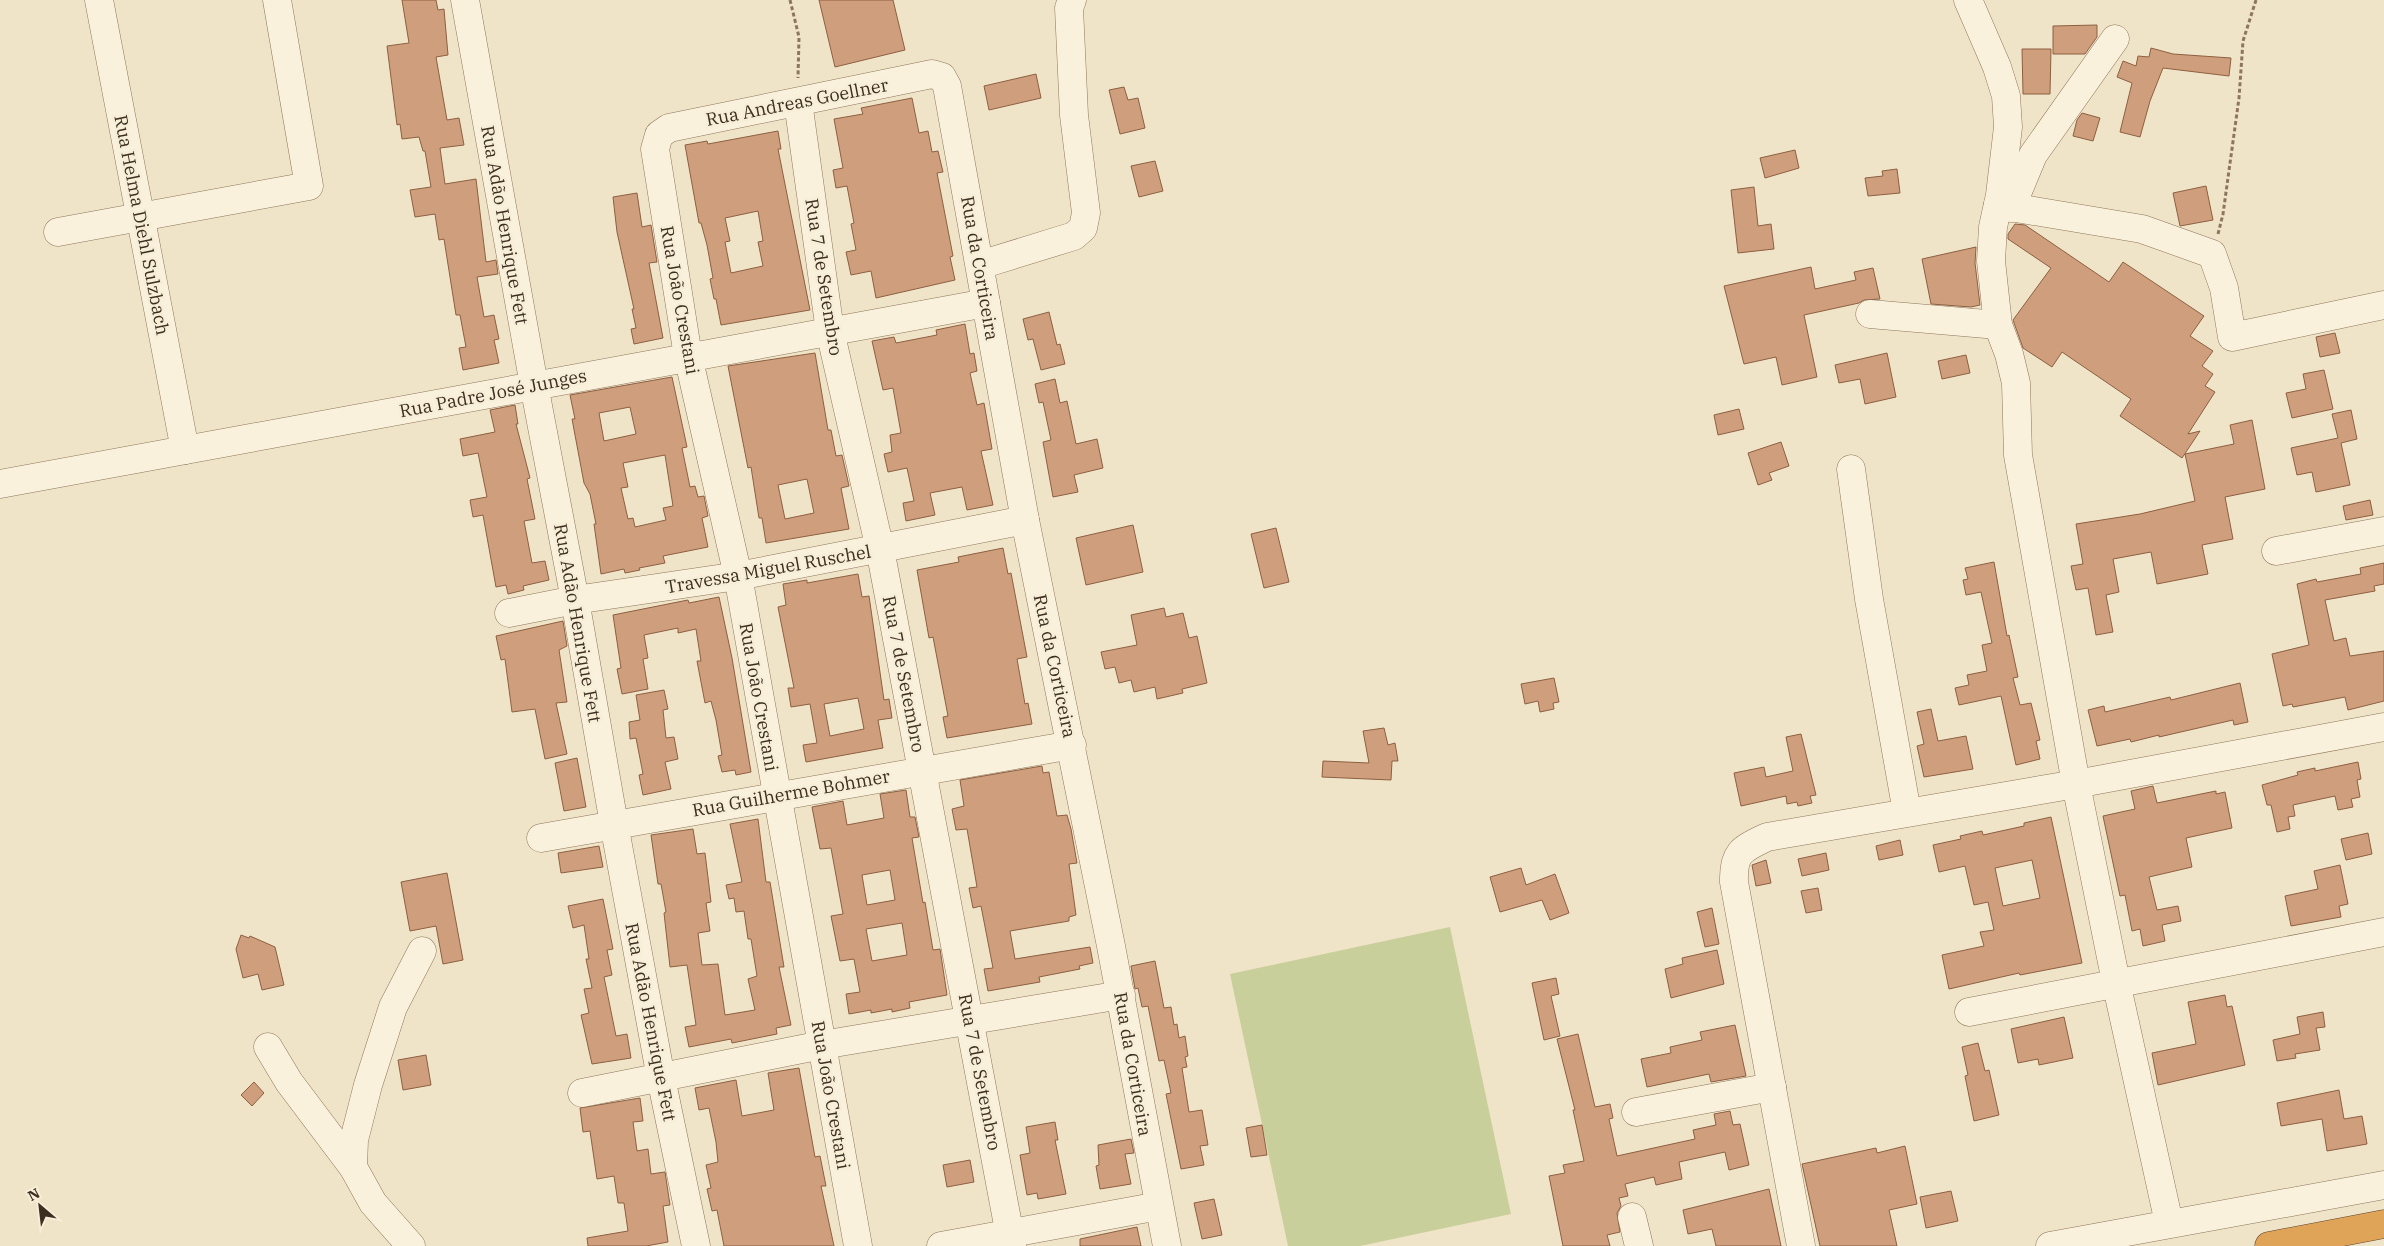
<svg xmlns="http://www.w3.org/2000/svg" width="2384" height="1246" font-family="'IBM Plex Serif',serif">
	<rect width="100%" height="100%" fill="#f0e4c8"/>
	<path fill="#c9cf9b" d="M1450,927L1511,1214L1360,1246H1288L1230,974Z"/>
	<g fill="#cf9f7d" stroke="#8d5f41" fill-rule="evenodd">
		<path d="M402,0H436L438,10L444,9L448,55L436,57L447,120L459,118L464,145L440,148L445,184L476,179L486,262L496,260L498,274L477,277L484,317L494,315L499,339L494,340L499,363L463,370L459,348L466,347L460,315H456L444,239L439,240L435,214L415,217L410,190L431,187L425,151H423L419,137L402,139L400,124L397,125L387,46L409,43Z"/>
		<path d="M819,0H893L905,50L835,67Z"/>
		<path d="M2097,25V37L2085,54H2053V26Z"/>
		<path d="M2151,48L2173,54L2231,58L2229,76L2163,68L2150,101L2140,137L2120,132L2132,83L2117,77L2123,61L2136,66L2138,56L2149,57Z"/>
		<path d="M2022,49H2051L2050,94H2023Z"/>
		<path d="M1036,74L1041,98L989,110L984,86Z"/>
		<path d="M1124,87L1128,100L1138,98L1145,128L1120,134L1109,90Z"/>
		<path d="M912,98L919,133L928,131L932,152L938,151L943,172L937,173L953,256L950,257L955,280L876,298L871,271L851,275L846,252L856,250L851,224L854,223L847,186L836,188L833,170L843,168L834,119L863,114L861,108Z"/>
		<path d="M2082,113L2100,118L2093,141L2073,136L2077,120Z"/>
		<path d="M778,131L781,149H778L810,310L721,325L716,299H714L710,279L713,278L707,245L701,223H699L685,145L707,141L708,144ZM758,211L763,241L758,242L763,266L731,273L725,242L730,241L725,218Z"/>
		<path d="M1795,150L1799,168L1765,178L1760,158Z"/>
		<path d="M1155,161L1163,191L1139,197L1131,166Z"/>
		<path d="M1897,169L1900,193L1868,196L1865,178L1883,176L1882,171Z"/>
		<path d="M2206,186L2213,220L2180,226L2173,193Z"/>
		<path d="M1754,187L1758,226L1771,224L1774,249L1738,253L1731,190Z"/>
		<path d="M637,193L642,227L651,225L657,262L649,263L663,338L634,344L631,329L636,328L632,309H634L617,232L613,197Z"/>
		<path d="M2015,224L2025,225L2109,282L2123,262L2204,316L2190,336L2213,351L2202,366L2213,374L2205,386L2215,392L2188,434L2200,431L2182,458L2120,416L2131,399L2062,352L2052,367L2023,348L2013,320L2051,268L2008,239V234Z"/>
		<path d="M1976,247L1975,263L1980,305L1971,307L1931,304L1922,259Z"/>
		<path d="M1811,267L1815,289L1856,280L1854,272L1873,268L1880,299L1864,300L1859,303L1804,315L1817,377L1782,385L1776,357L1744,364L1724,286Z"/>
		<path d="M1049,312L1057,345L1060,344L1065,364L1041,370L1033,339L1028,340L1023,319Z"/>
		<path d="M965,324L970,354L974,353L977,371L970,373L977,405L984,403L992,449L981,451L993,505L967,510L962,487L930,493L935,515L906,521L903,503L914,501L907,468L888,472L884,454L892,452L890,435L901,433L893,388L883,390L872,341L894,337L896,343L937,335L936,330Z"/>
		<path d="M2335,333L2340,353L2320,357L2316,337Z"/>
		<path d="M815,353L828,430H831L836,456L842,455L849,486L841,488L849,529L766,543L762,518H759L751,467L748,468L728,366ZM807,479L814,513L785,519L778,485Z"/>
		<path d="M1887,353L1896,397L1865,404L1860,379L1839,383L1835,365Z"/>
		<path d="M1966,355L1970,373L1942,379L1938,361Z"/>
		<path d="M2324,370L2333,409L2292,418L2286,393L2306,389L2303,374Z"/>
		<path d="M672,377L687,447L682,448L690,487L695,486L698,497L704,496L708,516L702,518L708,547L663,556L665,563L639,568L640,570L625,573L624,569L601,574L594,524H596L590,494L584,483L572,419H575L570,395ZM630,407L636,434L604,441L599,413ZM665,455L673,506L663,508L666,520L635,527L633,518L628,519L621,488L628,487L623,463Z"/>
		<path d="M1055,379L1060,403L1067,401L1076,444L1097,439L1103,468L1074,475L1078,492L1053,497L1043,442L1051,440L1043,402L1039,403L1035,384Z"/>
		<path d="M515,405L518,424H516L530,478L527,479L535,519L524,521L532,563L545,561L549,580L523,586L524,590L508,594L506,585L496,587L483,515L473,517L470,500L487,497L478,453L463,456L460,439L495,432L490,410Z"/>
		<path d="M1739,409L1744,429L1718,435L1714,415Z"/>
		<path d="M2351,410L2357,439L2341,443L2350,485L2316,492L2312,472L2297,475L2291,448L2338,438L2332,414Z"/>
		<path d="M2252,420L2265,489L2225,497L2233,539L2202,545L2208,574L2157,584L2151,552L2113,559L2119,592L2106,595L2113,632L2096,635L2088,588L2076,590L2071,566L2083,564L2076,524L2140,514L2195,501L2185,454L2234,444L2230,425Z"/>
		<path d="M1781,442L1789,466L1769,473L1772,480L1758,485L1748,453Z"/>
		<path d="M2370,500L2373,515L2346,520L2343,506Z"/>
		<path d="M1133,525L1143,572L1086,585L1076,538Z"/>
		<path d="M1276,528L1289,582L1264,588L1251,534Z"/>
		<path d="M1003,548L1008,574L1011,573L1027,657L1017,659L1025,704L1028,703L1032,724L947,738L943,717L948,716L933,637L929,638L917,570L959,562L958,557Z"/>
		<path d="M1994,562L2007,636L2009,635L2018,677L2013,678L2020,705L2031,703L2040,740L2036,741L2040,759L2016,765L2001,696L1959,705L1955,688L1969,685L1967,675L1987,671L1982,645L1992,643L1981,592L1966,595L1963,580L1968,579L1965,568Z"/>
		<path d="M2384,563V584L2374,586L2375,591L2325,600L2334,641L2346,638L2350,656L2384,651V701L2348,710L2345,697L2293,707L2292,704L2283,706L2272,654L2309,645L2297,584L2316,579L2317,582L2361,574L2360,568Z"/>
		<path d="M858,574L862,597L869,596L884,700L889,699L892,718L878,720L883,748L806,762L803,745L817,743L810,704L791,707L788,688H794L778,607L786,605L783,584L807,580V583ZM858,698L864,729L830,736L824,704Z"/>
		<path d="M719,597L732,658L751,772L736,775L735,770L722,772L718,756L722,755L716,720L711,701L705,703L697,661H701L696,629L678,633V628L644,635L648,658L643,659L648,689L622,694L617,669L621,668L613,615L688,600L689,603Z"/>
		<path d="M1164,608L1166,617L1183,613L1189,638L1197,636L1207,683L1182,689L1183,693L1157,699L1155,687L1134,692L1131,680L1119,683L1115,667L1105,669L1101,652L1137,645L1131,615Z"/>
		<path d="M563,621L567,646L559,650L567,702L556,703L567,754L545,759L535,709L512,712L505,659L501,660L496,636Z"/>
		<path d="M1554,678L1559,702L1553,703L1554,709L1540,712L1538,701L1525,704L1521,684Z"/>
		<path d="M2240,683L2248,722L2234,725L2233,720L2159,737V735L2131,742L2130,739L2097,746L2088,710L2104,706L2105,712L2170,697L2171,700Z"/>
		<path d="M664,690L668,709L663,710L666,738L674,737L678,759L665,762L671,789L643,795L639,775L643,774L636,738L630,739L629,722L640,720L636,695Z"/>
		<path d="M1931,709L1938,741L1966,736L1973,769L1924,777L1917,746L1924,744L1917,712Z"/>
		<path d="M1384,728L1388,745L1395,743L1398,761H1392L1391,780L1322,777L1323,761L1369,763L1363,731Z"/>
		<path d="M1801,734L1816,795L1810,796L1812,803L1798,806L1797,802L1787,804L1786,796L1741,806L1734,773L1764,767L1766,777L1793,771L1786,737Z"/>
		<path d="M577,758L586,807L564,811L555,763Z"/>
		<path d="M2358,762L2361,779L2357,780L2360,797L2351,799L2353,807L2338,810L2335,796L2293,805L2295,816L2288,817L2290,829L2277,832L2271,805H2267L2262,785L2298,775L2297,772L2315,768V771Z"/>
		<path d="M1042,766L1043,773L1049,772L1057,816L1067,815L1071,829L1077,863L1069,864L1076,915L1069,917V921L1010,931L1015,959L1090,947L1093,963L1079,966L1080,969L1039,977L1040,982L988,991L984,969L993,968L981,906L973,908L969,888L977,887L967,829L956,830L952,809L964,806L960,780Z"/>
		<path d="M2153,786L2157,803L2206,793L2216,791V794L2225,792L2232,828L2186,838L2192,867L2149,877L2157,910L2178,906L2181,921L2162,925L2165,941L2143,946L2140,929L2132,931L2125,895L2120,896L2103,816L2135,809L2131,791Z"/>
		<path d="M906,790L910,817H915L919,837L912,838L923,903L925,902L933,950L940,949L947,995L909,1002L910,1008L892,1012V1009L871,1013V1010L849,1014L846,994L860,992L854,959L840,961L831,916L843,914L831,848L820,849L812,807L843,801L847,825L884,818L880,794ZM890,870L895,900L867,905L862,875ZM902,923L907,955L872,961L866,929Z"/>
		<path d="M2051,817L2082,963L2020,975L2019,973L1949,989L1942,955L1984,946L1980,932L1994,930L1988,902L1974,905L1965,866L1939,872L1933,845L1961,839L1960,836L1982,831L1983,835L2024,826V823ZM2032,860L2040,898L2003,906L1995,868Z"/>
		<path d="M758,819L766,882H770L784,967H779L791,1025L776,1028L777,1034L732,1043L731,1039L689,1047L685,1027L696,1025L687,965L670,967L664,913L666,912L661,884H658L651,835L693,829L697,854L705,853L711,902L706,903L710,931L698,933L702,965L718,964L725,1015L755,1010L748,979L757,976L751,939H748L744,911L736,912L734,898L729,899L726,885L742,882L730,824Z"/>
		<path d="M2368,833L2372,854L2346,860L2341,839Z"/>
		<path d="M1900,840L1903,855L1879,860L1876,846Z"/>
		<path d="M599,846L603,867L561,873L558,853Z"/>
		<path d="M1826,853L1829,870L1802,876L1798,859Z"/>
		<path d="M1766,860L1771,883L1756,886L1752,865Z"/>
		<path d="M2340,865L2348,904L2339,906L2341,917L2291,926L2285,896L2318,889L2314,871Z"/>
		<path d="M1521,868L1526,885L1555,874L1569,913L1550,920L1542,900L1500,912L1490,877Z"/>
		<path d="M447,873L463,960L443,964L436,926L410,931L401,882Z"/>
		<path d="M1818,888L1822,910L1806,913L1801,891Z"/>
		<path d="M603,899L613,949L607,950L612,975L604,977L616,1036L627,1034L631,1058L592,1064L581,1015L589,1013L584,989L592,988L586,959H589L584,925L573,928L568,906Z"/>
		<path d="M1712,908L1719,944L1705,947L1697,912Z"/>
		<path d="M241,935L249,938L250,936L275,947L284,985L262,990L258,974L243,978L236,949Z"/>
		<path d="M1717,950L1724,984L1671,998L1665,969L1683,964L1682,958Z"/>
		<path d="M1155,961L1164,1008L1171,1007L1174,1025L1177,1024L1179,1038L1185,1036L1188,1056L1185,1057L1187,1067L1182,1068L1189,1112L1202,1110L1208,1145L1200,1146L1204,1165L1181,1169L1166,1094L1171,1093L1164,1060L1159,1061L1148,1006L1142,1007L1138,988L1135,989L1131,966Z"/>
		<path d="M1556,978L1559,994L1551,996L1560,1036L1544,1040L1532,983Z"/>
		<path d="M2225,995L2227,1007L2232,1006L2245,1065L2158,1085L2152,1053L2196,1044L2188,1002Z"/>
		<path d="M2323,1012L2325,1027L2316,1028L2320,1050L2295,1054L2296,1058L2277,1061L2273,1040L2300,1034L2297,1017Z"/>
		<path d="M2064,1017L2073,1058L2039,1065L2038,1059L2018,1063L2011,1029Z"/>
		<path d="M1735,1025L1746,1076L1711,1082L1709,1074L1647,1087L1641,1059L1671,1053L1670,1047L1702,1040L1700,1032Z"/>
		<path d="M1578,1034L1595,1107L1610,1104L1613,1118L1609,1119L1617,1156L1695,1139L1693,1130L1716,1125L1714,1114L1730,1111L1733,1125L1740,1124L1749,1165L1729,1170L1725,1152L1679,1162L1682,1179L1656,1185L1654,1177L1625,1184L1628,1196L1619,1198L1621,1206L1617,1213L1620,1232L1607,1235L1610,1246H1563L1549,1176L1565,1173L1563,1165L1584,1161L1573,1110H1575L1557,1039Z"/>
		<path d="M1978,1043L1985,1071L1989,1070L1999,1115L1974,1121L1965,1076L1968,1075L1962,1047Z"/>
		<path d="M426,1055L431,1085L403,1090L398,1060Z"/>
		<path d="M799,1068L815,1157L820,1156L826,1186H821L834,1246H724L717,1210L712,1211L707,1189L711,1188L706,1165L718,1162L716,1142L709,1108L699,1110L695,1088L736,1080L742,1116L774,1110L768,1073Z"/>
		<path d="M254,1082L264,1093L252,1106L241,1095Z"/>
		<path d="M2339,1090L2344,1119L2362,1116L2367,1144L2327,1151L2322,1119L2281,1126L2277,1103Z"/>
		<path d="M640,1098L643,1121L633,1122L637,1151L648,1149L651,1174L665,1172L670,1205L663,1206L668,1242L646,1246H588L587,1238L628,1231L624,1203H618L614,1176L597,1179L590,1131L583,1132L580,1108Z"/>
		<path d="M1055,1122L1058,1140H1055L1066,1194L1038,1199L1037,1193L1027,1195L1020,1155L1030,1153L1026,1127Z"/>
		<path d="M1262,1125L1267,1155L1251,1157L1246,1128Z"/>
		<path d="M1131,1139L1134,1153L1125,1154L1131,1184L1100,1189L1096,1166L1099,1165L1098,1145Z"/>
		<path d="M1905,1146L1917,1204L1889,1210L1897,1246H1820L1802,1164L1876,1148L1877,1153Z"/>
		<path d="M970,1160L974,1182L947,1187L943,1165Z"/>
		<path d="M1769,1189L1781,1246H1716L1712,1229L1688,1234L1683,1210Z"/>
		<path d="M1951,1191L1958,1221L1926,1228L1920,1197Z"/>
		<path d="M1214,1199L1222,1235L1202,1239L1194,1203Z"/>
		<path d="M1137,1227L1141,1246H1080V1239Z"/>
	</g>
	<g fill="none" stroke-linecap="round" stroke-linejoin="round">
		<defs>
			<g id="minor">
				<path d="M99,0L185,450"/>
				<path d="M465,0L534,385L575,600L614,824L661,1078L696,1246"/>
				<path d="M1968,0L1997,67L2006,96L2008,127L2000,195L1993,227L1991,261L1998,325L2009,354L2016,383L2018,455L2076,784L2116,982L2169,1223"/>
				<path d="M798,102L830,331L880,549L1012,1246"/>
				<path d="M1998,205L2142,229L2212,254L2224,288L2232,337L2384,305"/>
				<path d="M2011,208L2033,155L2115,39"/>
				<path d="M58,232L309,186L277,0"/>
				<path d="M980,265L1074,236L1083,228L1086,213L1074,115L1069,8L1072,0"/>
				<path d="M1870,314L1998,325"/>
				<path d="M1851,469L1869,599L1907,812"/>
				<path d="M0,484L986,303"/>
				<path d="M2276,551L2384,531"/>
				<path d="M509,613L575,600L738,576L1025,520"/>
				<path d="M541,838L1072,745"/>
				<path d="M1969,1012L2384,932"/>
				<path d="M268,1047L289,1082L353,1167"/>
				<path d="M582,1093L822,1045L1121,995"/>
				<path d="M1636,1112L1772,1087"/>
				<path d="M1632,1217L1639,1246"/>
				<path d="M411,1246L373,1203L353,1167L354,1140L368,1085L393,1007L422,951"/>
				<path d="M858,1246L738,576L688,356L655,149L659,135L669,128L932,74L942,77L947,86L1025,520L1111,946L1167,1246"/>
				<path d="M941,1246L1159,1206"/>
				<path d="M1801,1246L1734,882C1733,852 1742,849 1767,837L2076,784L2384,727"/>
				<path d="M2050,1246L2384,1185"/>
			</g>
			<path id="highway" d="M2269,1246L2384,1224"/>
		</defs>
		<use href="#minor" stroke="#8d765c" stroke-width="29"/>
		<use href="#highway" stroke="#5b4430" stroke-width="29"/>
		<g stroke="#8d765c" stroke-width="3" stroke-dasharray="4 2.5" stroke-linecap="butt">
			<path d="M790,0L799,37L798,78"/>
			<path d="M2218,234L2223,214L2239,98L2243,41L2256,0"/>
		</g>
		<use href="#minor" stroke="#faf1dc" stroke-width="28"/>
		<use href="#highway" stroke="#e0a458" stroke-width="28"/>
	</g>
	<g text-anchor="middle" dominant-baseline="central" stroke-width="5" stroke-linejoin="round" paint-order="stroke">
		<g font-size="18" fill="#3d2e20" stroke="#f7eed8">
			<text transform="translate(797 102) rotate(-11)">Rua Andreas Goellner</text>
			<text transform="translate(142 225) rotate(79)">Rua Helma Diehl Sulzbach</text>
			<text transform="translate(505 225) rotate(80)">Rua Adão Henrique Fett</text>
			<text transform="translate(980 268) rotate(80)">Rua da Corticeira</text>
			<text transform="translate(824 277) rotate(81)">Rua 7 de Setembro</text>
			<text transform="translate(680 300) rotate(80)">Rua João Crestani</text>
			<text transform="translate(493 393) rotate(-11)">Rua Padre José Junges</text>
			<text transform="translate(768 569) rotate(-10)">Travessa Miguel Ruschel</text>
			<text transform="translate(578 623) rotate(80)">Rua Adão Henrique Fett</text>
			<text transform="translate(1055 666) rotate(78)">Rua da Corticeira</text>
			<text transform="translate(904 674) rotate(79)">Rua 7 de Setembro</text>
			<text transform="translate(759 697) rotate(80)">Rua João Crestani</text>
			<text transform="translate(791 793) rotate(-10)">Rua Guilherme Bohmer</text>
			<text transform="translate(651 1022) rotate(79)">Rua Adão Henrique Fett</text>
			<text transform="translate(1133 1064) rotate(80)">Rua da Corticeira</text>
			<text transform="translate(980 1072) rotate(79)">Rua 7 de Setembro</text>
			<text transform="translate(831 1095) rotate(80)">Rua João Crestani</text>
		</g>
	</g>
	<g transform="translate(40 1206) rotate(332)" stroke="#f7eed8" stroke-width="4" paint-order="stroke">
	<path d="M0-4L9 19L0 12L-9 19Z" fill="#3d2e20"/>
	<text y="-8" font-size="14" font-weight="bold" text-anchor="middle" fill="#3d2e20">N</text>
	</g>
</svg>
